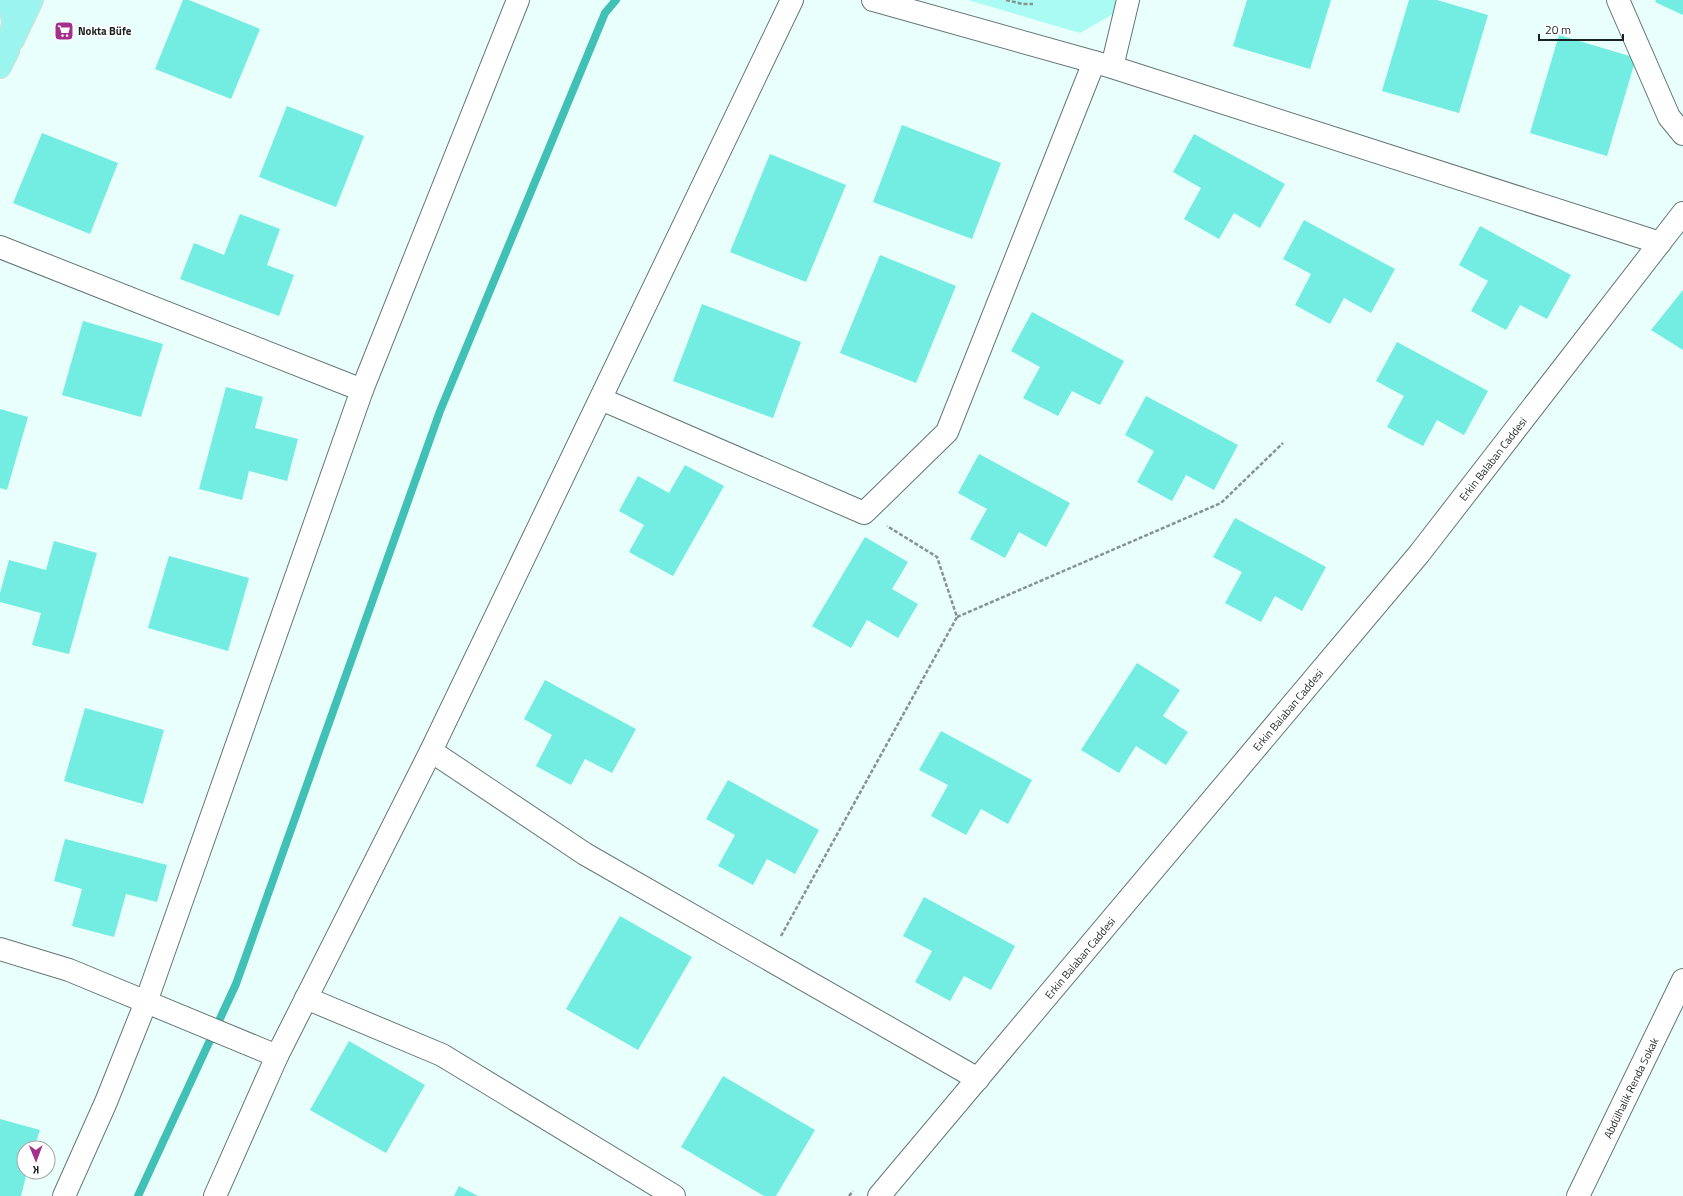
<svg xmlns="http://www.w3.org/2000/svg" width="1683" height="1196" font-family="'Titillium Web',sans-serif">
	<rect width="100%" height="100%" fill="#e9fffc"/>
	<path fill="#aafbf3" d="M968,0H1118L1115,13L1080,33Z"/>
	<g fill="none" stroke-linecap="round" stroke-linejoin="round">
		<path stroke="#41c0b6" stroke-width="8" d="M138,1196L236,984L440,411L605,13L616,0"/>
	</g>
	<g fill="#73ece2">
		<path d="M183,0H189L260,29L231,99L155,69Z"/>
		<path d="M1247,0H1331L1310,69L1233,46Z"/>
		<path d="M1409,0H1437L1488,15L1459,113L1382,91Z"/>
		<path d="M1656,0H1683V15L1655,2Z"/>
		<path d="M1559,35L1636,58L1607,156L1530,133Z"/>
		<path d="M287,106L364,136L336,207L259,177Z"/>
		<path d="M902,125L1001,163L972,239L873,202Z"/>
		<path d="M42,133L118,163L90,234L13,203Z"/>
		<path d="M1194,134L1285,184L1260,228L1234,213L1219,239L1184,219L1201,188L1173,172Z"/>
		<path d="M770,154L846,185L806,282L730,252Z"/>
		<path d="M240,214L280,229L267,265L294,275L279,316L180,279L194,243L224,255Z"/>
		<path d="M1304,220L1395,269L1371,313L1344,298L1330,324L1295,305L1311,274L1283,259Z"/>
		<path d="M1480,226L1571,275L1547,319L1520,305L1506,330L1471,311L1488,281L1459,265Z"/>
		<path d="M880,255L956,286L916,383L840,353Z"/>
		<path d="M1683,290V350L1651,330Z"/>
		<path d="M702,304L801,342L773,418L673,381Z"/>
		<path d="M1032,312L1124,361L1100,405L1072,391L1058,416L1023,398L1040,367L1011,351Z"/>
		<path d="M83,321L163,344L141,417L62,395Z"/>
		<path d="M1397,342L1488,391L1464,435L1437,420L1423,446L1387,427L1404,396L1376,381Z"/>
		<path d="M226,387L263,397L255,428L298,439L287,481L249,471L242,500L199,489Z"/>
		<path d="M1146,396L1238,445L1214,490L1186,475L1172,501L1137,482L1154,451L1125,435Z"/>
		<path d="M0,409L28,417L7,490L0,488Z"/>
		<path d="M979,454L1070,503L1046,547L1019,532L1005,558L970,539L987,509L958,493Z"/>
		<path d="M685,465L724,486L673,576L629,552L644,525L619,511L638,476L669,493Z"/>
		<path d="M1235,518L1326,567L1302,611L1275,596L1261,622L1225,603L1242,572L1213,557Z"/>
		<path d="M865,537L908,562L892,589L918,604L898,638L867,620L851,648L812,626Z"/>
		<path d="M54,541L97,553L69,654L32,645L41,613L0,602V593L9,560L46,570Z"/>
		<path d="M169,556L249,578L228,651L148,628Z"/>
		<path d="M1137,663L1180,690L1163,716L1188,732L1166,765L1136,746L1119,773L1081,750Z"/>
		<path d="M545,680L636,729L612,773L585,759L571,785L536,766L552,735L524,719Z"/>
		<path d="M85,708L164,730L143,804L64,781Z"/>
		<path d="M941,731L1032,780L1008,824L981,809L966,835L931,816L948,785L919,770Z"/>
		<path d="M728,780L819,830L795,874L767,859L753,885L718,866L735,835L706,819Z"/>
		<path d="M65,839L167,865L157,902L126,894L114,937L72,926L82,889L54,881Z"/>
		<path d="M924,897L1015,946L991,990L964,976L950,1001L915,982L932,951L903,936Z"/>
		<path d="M620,916L692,957L638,1050L566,1009Z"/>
		<path d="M349,1041L425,1085L386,1153L310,1110Z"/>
		<path d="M723,1076L815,1130L776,1196H764L681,1147Z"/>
		<path d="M0,1119L40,1130L34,1148H24V1172H27L21,1196H0Z"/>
		<path d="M459,1186L478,1196H454Z"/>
	</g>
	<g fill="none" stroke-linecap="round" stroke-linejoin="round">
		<defs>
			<g id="minor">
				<path d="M873,0L1112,67L1660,243"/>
				<path d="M1618,0L1669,117L1683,134"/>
				<path d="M1112,67L1128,0"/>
				<path d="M0,247L362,390"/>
				<path d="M601,399L864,513L947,432L1094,62"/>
				<path d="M431,751L585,854L978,1079"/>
				<path d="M0,949L69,970L277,1056"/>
				<path d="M306,998L442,1055L674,1196"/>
				<path d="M64,1196L106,1102L146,1002L362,390L518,0"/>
				<path d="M215,1196L277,1056L431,751L792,0"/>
				<path d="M879,1196L1419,554L1683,213"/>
				<path d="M1578,1196L1683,980"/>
			</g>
			<g id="major">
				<path d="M13,40L32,0"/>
				<path d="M0,67L8,51L13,22L9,0"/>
			</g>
		</defs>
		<use href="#minor" stroke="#647775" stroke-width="24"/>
		<use href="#major" stroke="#dadcdb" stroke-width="24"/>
		<g stroke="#859492" stroke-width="2.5" stroke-dasharray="4 2" stroke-linecap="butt">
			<path d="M1006,0L1023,4H1033"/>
			<path d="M957,617L1221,503L1283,443"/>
			<path d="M781,936L957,617L937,557L887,526"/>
			<path d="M849,1196L853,1191"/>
		</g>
		<use href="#minor" stroke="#fff" stroke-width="22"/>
		<use href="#major" stroke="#9bf5ee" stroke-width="22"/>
	</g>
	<defs>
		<symbol id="supermarket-square" viewBox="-11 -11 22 22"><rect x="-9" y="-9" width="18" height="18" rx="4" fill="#a4308b" stroke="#fff"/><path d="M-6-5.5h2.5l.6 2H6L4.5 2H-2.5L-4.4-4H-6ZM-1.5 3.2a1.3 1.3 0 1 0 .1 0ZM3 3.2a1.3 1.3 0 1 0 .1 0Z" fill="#fff"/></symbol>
	</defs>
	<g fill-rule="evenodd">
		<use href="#supermarket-square" x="53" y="20" width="22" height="22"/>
	</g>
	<g text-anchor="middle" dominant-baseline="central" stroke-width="3.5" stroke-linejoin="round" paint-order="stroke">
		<g font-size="11" font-weight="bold" fill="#1a2221" stroke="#fff" text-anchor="start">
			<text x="78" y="31">Nokta Büfe</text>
		</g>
		<g font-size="11" fill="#1a2221" stroke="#fff">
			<text transform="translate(1493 459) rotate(-52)">Erkin Balaban Caddesi</text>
			<text transform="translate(1288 710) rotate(-50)">Erkin Balaban Caddesi</text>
			<text transform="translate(1080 958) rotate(-50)">Erkin Balaban Caddesi</text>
			<text transform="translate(1631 1088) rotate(-64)">Abdülhalik Renda Sokak</text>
		</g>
	</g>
	<g transform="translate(36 1160) rotate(179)"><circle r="19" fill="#ffffff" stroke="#a3a7a6"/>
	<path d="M0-3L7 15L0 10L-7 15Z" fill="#a4308b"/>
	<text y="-6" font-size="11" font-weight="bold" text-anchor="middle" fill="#1a2221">K</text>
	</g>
	<path d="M1539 34v6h84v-6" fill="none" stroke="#1a2221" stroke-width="2"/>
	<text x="1545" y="34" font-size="12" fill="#1a2221" stroke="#ffffff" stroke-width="3" paint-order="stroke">20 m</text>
</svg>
